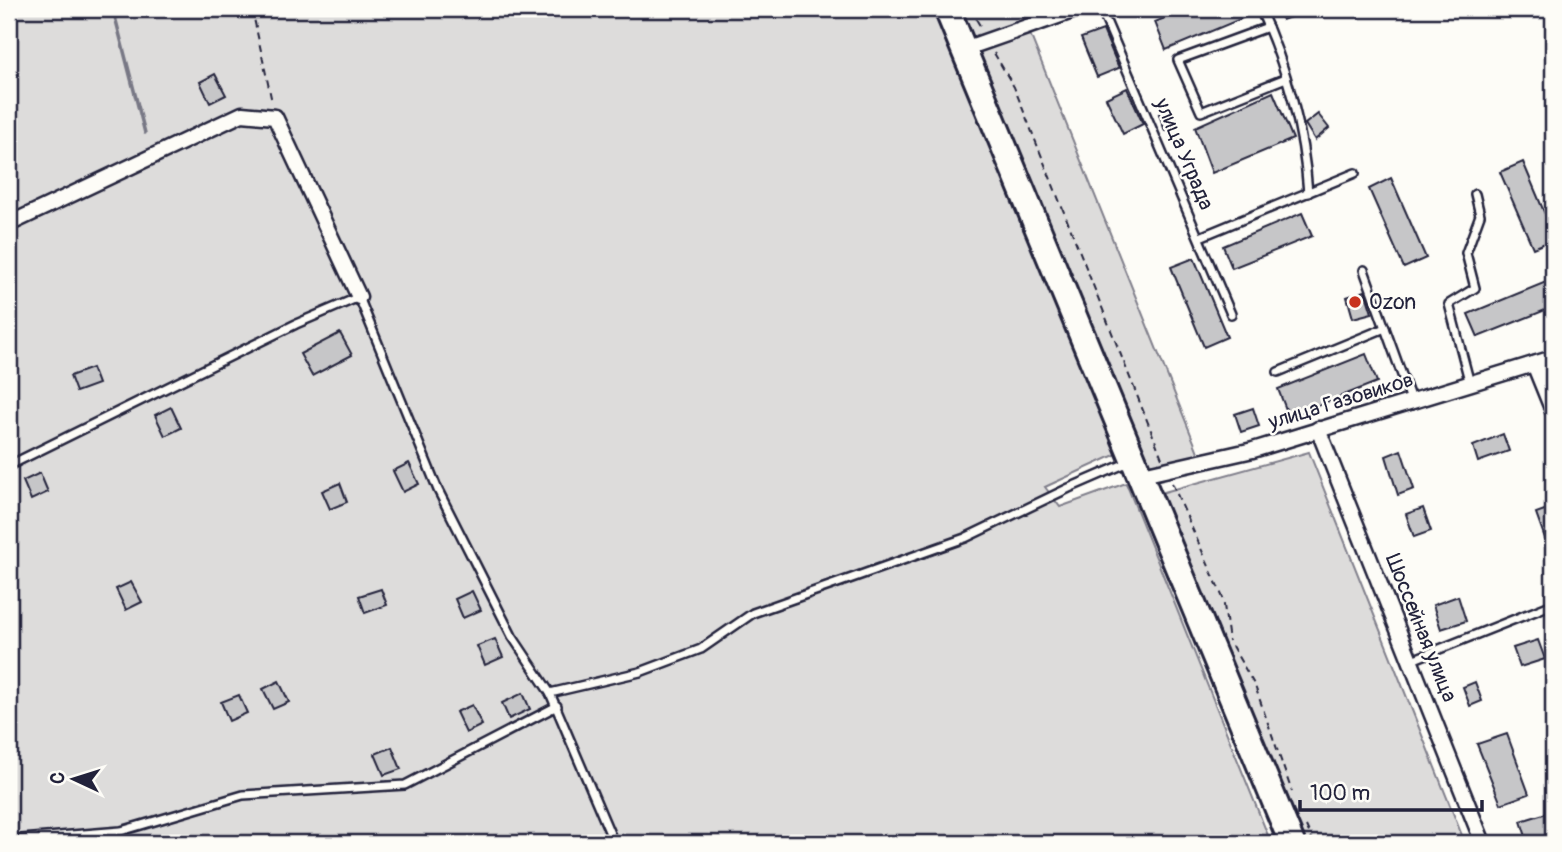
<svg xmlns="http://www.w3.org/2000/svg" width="1562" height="852" font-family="Pangolin,sans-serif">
	<rect width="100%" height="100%" fill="#fdfcf7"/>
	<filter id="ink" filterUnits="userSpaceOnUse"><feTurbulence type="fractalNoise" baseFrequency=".0143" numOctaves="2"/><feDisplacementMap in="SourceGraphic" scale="14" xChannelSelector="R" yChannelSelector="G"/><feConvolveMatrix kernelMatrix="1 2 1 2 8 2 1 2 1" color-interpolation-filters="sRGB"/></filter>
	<g filter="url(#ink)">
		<g fill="#dddcdb" stroke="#807f8b" stroke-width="2">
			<path d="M9,9H938L1117,454L1045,487L1060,507L1126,483L1271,843H9Z"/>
			<path d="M960,9H1020L1204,467L1147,475Z"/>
			<path d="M1309,452L1465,843H1298L1157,494Z"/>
		</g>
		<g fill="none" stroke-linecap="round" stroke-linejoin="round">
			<path stroke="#787885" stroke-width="3.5" d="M113,9L145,133"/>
		</g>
		<g fill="#c6c6c8" stroke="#22223b" stroke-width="2">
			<path d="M1186,9H1254L1255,13L1166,50L1155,22Z"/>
			<path d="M1278,9H1311V10L1282,20Z"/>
			<path d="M1103,30L1119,68L1097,77L1081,38Z"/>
			<path d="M215,74L226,95L210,103L200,82Z"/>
			<path d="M1127,88L1143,124L1123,134L1106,98Z"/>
			<path d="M1273,92L1293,139L1212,173L1195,127Z"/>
			<path d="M1172,110L1178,127L1165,131L1159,114Z"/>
			<path d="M1318,114L1329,128L1315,140L1305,124Z"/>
			<path d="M1523,162L1553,233V240L1533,248L1500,172Z"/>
			<path d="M1391,178L1426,258L1404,268L1369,189Z"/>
			<path d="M1302,213L1312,236L1232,268L1223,246Z"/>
			<path d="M1194,258L1227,337L1204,347L1171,267Z"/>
			<path d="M1546,282L1553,307L1478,337L1468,314Z"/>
			<path d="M1365,291L1372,313L1353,318L1347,297Z"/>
			<path d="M340,333L352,355L312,376L300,354Z"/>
			<path d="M1366,354L1377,382L1289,417L1278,389Z"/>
			<path d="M92,368L98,384L76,392L70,376Z"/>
			<path d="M171,407L181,428L165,436L155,415Z"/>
			<path d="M1253,408L1259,426L1241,432L1235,414Z"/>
			<path d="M1503,434L1509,451L1478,462L1473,446Z"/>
			<path d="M1401,450L1414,489L1398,495L1386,456Z"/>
			<path d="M409,463L419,484L403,492L393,471Z"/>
			<path d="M40,473L48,492L31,500L23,481Z"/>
			<path d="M340,483L347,502L330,509L322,491Z"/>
			<path d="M1553,507V538L1546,541L1536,513Z"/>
			<path d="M1423,508L1431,531L1414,537L1406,514Z"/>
			<path d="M131,582L142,602L126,610L116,589Z"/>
			<path d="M381,589L387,605L365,613L359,596Z"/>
			<path d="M472,591L481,610L463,618L455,599Z"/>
			<path d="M1458,596L1466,621L1441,629L1433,605Z"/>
			<path d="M495,639L503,657L485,665L477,646Z"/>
			<path d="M1538,640L1545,659L1520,667L1513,648Z"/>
			<path d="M279,681L289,702L273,709L263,689Z"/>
			<path d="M1475,682L1482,701L1470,706L1463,687Z"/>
			<path d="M523,693L530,709L509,719L502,703Z"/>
			<path d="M239,695L247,713L229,721L221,702Z"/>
			<path d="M472,705L482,725L466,733L456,712Z"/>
			<path d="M1507,734L1529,794L1501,804L1477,744Z"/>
			<path d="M392,747L401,769L384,775L375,754Z"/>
			<path d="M1550,812L1553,835L1528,843L1521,821Z"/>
		</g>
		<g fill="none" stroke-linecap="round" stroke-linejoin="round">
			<defs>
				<g id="lane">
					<path d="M1101,9L1231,314"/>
					<path d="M1260,9C1286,65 1304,130 1308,193"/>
					<path d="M1268,27L1178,60L1201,112L1286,78"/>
					<path d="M1200,237L1355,173"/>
					<path d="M1364,270L1411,400"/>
					<path d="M1278,372L1385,328"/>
					<path d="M1470,384L1449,304L1475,288L1466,253L1480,215L1475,194"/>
					<path d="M12,464L296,324L359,297L438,490L512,636L550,693"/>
					<path d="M1412,660L1553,604"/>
					<path d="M9,840L121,831L243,795L405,785L557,706"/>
					<path d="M92,843L114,834"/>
					<path d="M614,843L550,693L640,672L701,649L753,613L965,538L1069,488L1129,462"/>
				</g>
				<g id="street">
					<path d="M964,49L1078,9"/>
					<path d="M9,224L242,114L275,117L359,297"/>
					<path d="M1534,364L1553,411"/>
					<path d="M1318,429L1483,843"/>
					<path d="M1138,476L1253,450L1553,358"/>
				</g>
				<path id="highway" d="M947,9L1292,843"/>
			</defs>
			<use href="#lane" stroke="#22223b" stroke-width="12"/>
			<use href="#street" stroke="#22223b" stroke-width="19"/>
			<use href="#highway" stroke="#22223b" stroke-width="30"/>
			<g stroke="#22223b" stroke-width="2" stroke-dasharray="7 5" stroke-linecap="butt">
				<path d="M252,9L272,102"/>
				<path d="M970,9L982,29"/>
				<path d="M994,53L1014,87L1162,458"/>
				<path d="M1172,483L1223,598L1229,641"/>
				<path d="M1232,646L1255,686L1292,792"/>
				<path d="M1306,826L1314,843"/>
			</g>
			<use href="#lane" stroke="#fdfcf7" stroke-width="7"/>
			<use href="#street" stroke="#fdfcf7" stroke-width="14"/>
			<use href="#highway" stroke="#fdfcf7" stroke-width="24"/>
		</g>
	</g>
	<circle fill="#c8321e" stroke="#fdfcf7" stroke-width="2.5" cx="1355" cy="302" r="7"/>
	<g text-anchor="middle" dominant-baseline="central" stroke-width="5" stroke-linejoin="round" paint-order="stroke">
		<g font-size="21" fill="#22223b" stroke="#fdfcf7">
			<text transform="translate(1184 154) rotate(67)">улица Уграда</text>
			<text transform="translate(1341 401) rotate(-17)">улица Газовиков</text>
			<text transform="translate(1421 628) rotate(68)">Шоссейная улица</text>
		</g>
		<g font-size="21" fill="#22223b" stroke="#fdfcf7" text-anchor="start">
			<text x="1369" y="302">Ozon</text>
		</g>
	</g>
	<rect width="1562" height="852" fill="none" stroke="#fdfcf7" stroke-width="35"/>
	<rect x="18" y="18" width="1527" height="817" fill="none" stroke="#22223b" stroke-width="2.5" filter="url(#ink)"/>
	<g transform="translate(74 779) rotate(274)" stroke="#fdfcf7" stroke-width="5" paint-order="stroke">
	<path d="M0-5L12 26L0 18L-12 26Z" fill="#22223b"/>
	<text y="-10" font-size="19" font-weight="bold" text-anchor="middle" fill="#22223b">С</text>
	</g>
	<path d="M1300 800v10h182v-10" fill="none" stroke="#22223b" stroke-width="3.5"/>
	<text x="1310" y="800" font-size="21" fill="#22223b" stroke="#fdfcf7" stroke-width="5" paint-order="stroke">100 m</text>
</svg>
